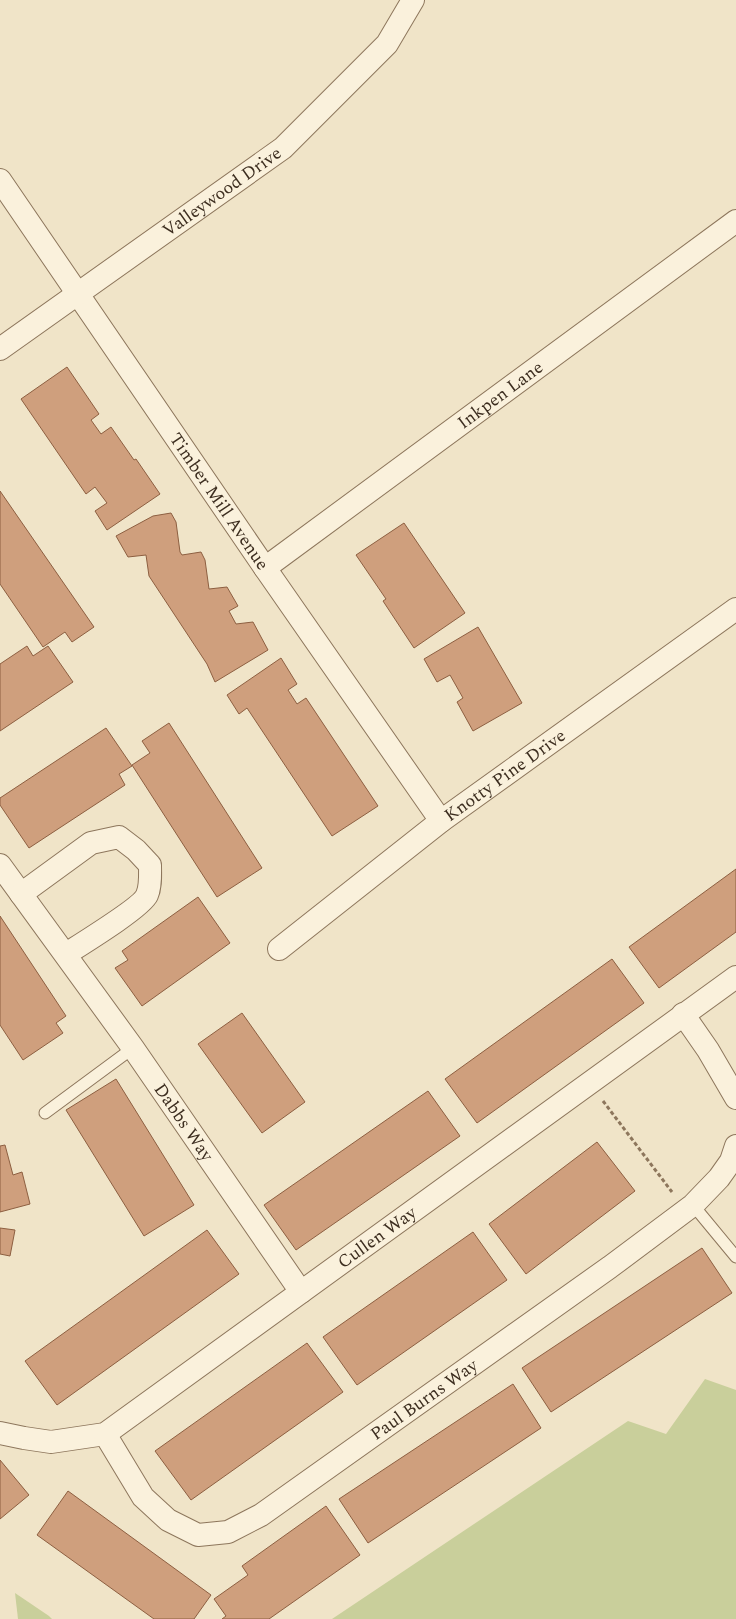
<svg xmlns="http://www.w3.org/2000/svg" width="736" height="1619" font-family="Spectral,serif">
	<rect width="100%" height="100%" fill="#f0e4c8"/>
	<g fill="#c9cf9b">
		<path d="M705,1379L736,1390V1619H332L628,1421L666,1434Z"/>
		<path d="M15,1593L49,1616L52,1619H18Z"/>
	</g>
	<g fill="#cf9f7d" stroke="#8d5f41">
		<path d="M67,367L99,414L91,420L101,434L111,427L134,460L136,459L160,494L107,530L95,511L107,503L95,487L86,494L21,399Z"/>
		<path d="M0,491L94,627L72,642L65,632L43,647L0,584Z"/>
		<path d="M171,513L176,522L180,552L182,555L201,552L205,560L209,589L227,587L238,606L229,611L236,624L253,622L268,650L215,682L207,664L149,576L146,555L128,557L116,536L153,516Z"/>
		<path d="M404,523L465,613L414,648L383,601L386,599L356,555Z"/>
		<path d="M478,627L522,703L473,731L457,702L463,698L450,675L437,682L424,659Z"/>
		<path d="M27,646L33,656L48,646L73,682L0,731V664Z"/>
		<path d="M281,658L297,684L288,690L297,704L306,698L378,806L332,836L247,708L239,714L227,695Z"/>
		<path d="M169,723L262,868L217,897L132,765L150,753L142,741Z"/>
		<path d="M106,728L132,766L119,774L125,785L29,848L0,805V798Z"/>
		<path d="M736,869V932L659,988L629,947Z"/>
		<path d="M198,897L230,943L142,1006L115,968L128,960L122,951Z"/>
		<path d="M0,916L66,1016L56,1023L63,1033L23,1060L0,1025Z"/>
		<path d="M612,959L644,1003L477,1123L445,1079Z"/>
		<path d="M242,1013L305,1102L262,1133L198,1044Z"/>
		<path d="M116,1079L194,1205L144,1236L66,1110Z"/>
		<path d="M428,1091L460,1136L296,1250L264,1205Z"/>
		<path d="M597,1142L635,1191L526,1274L489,1224Z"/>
		<path d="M5,1145L13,1175L22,1172L30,1204L0,1212V1146Z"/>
		<path d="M0,1228L15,1230L10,1256L0,1254Z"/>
		<path d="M207,1230L239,1274L57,1405L25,1361Z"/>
		<path d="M473,1232L507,1280L357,1385L323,1337Z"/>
		<path d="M702,1248L732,1293L551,1412L522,1368Z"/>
		<path d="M307,1343L343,1392L191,1500L155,1451Z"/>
		<path d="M513,1384L541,1428L368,1543L339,1499Z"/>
		<path d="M0,1460L29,1495L0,1519Z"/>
		<path d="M68,1491L211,1595L194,1619H154L37,1535Z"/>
		<path d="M326,1506L360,1555L269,1619H222L226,1616L214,1599L248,1575L242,1566Z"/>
	</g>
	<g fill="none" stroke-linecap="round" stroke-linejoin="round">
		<defs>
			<g id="service">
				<path d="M45,1113L133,1048"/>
				<path d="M693,1205L736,1257"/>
			</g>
			<g id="minor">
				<path id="s1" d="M0,180L265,568L441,821"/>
				<path id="s2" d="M0,349L283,148L387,44L413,0"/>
				<path id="s3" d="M265,568L736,221"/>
				<path id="s4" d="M0,865L133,1048L301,1292"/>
				<path d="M21,894L91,843L119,837L136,850L150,865C150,875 151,886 147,895C142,907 80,945 66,954"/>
				<path id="s5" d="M279,949L441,821L736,609"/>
				<path d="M683,1014L708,1050L736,1098"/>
				<path id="s6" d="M0,1433L24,1438L51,1442L105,1434L736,977"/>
				<path id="s7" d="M105,1434L143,1497L168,1520L198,1535L228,1532L261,1515L610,1267L693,1205L719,1178L731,1161L736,1146"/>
			</g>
		</defs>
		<use href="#service" stroke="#8d765c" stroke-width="13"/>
		<use href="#minor" stroke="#8d765c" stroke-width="24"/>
		<path stroke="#8d765c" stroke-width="3" stroke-dasharray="4 2.5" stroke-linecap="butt" d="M603,1101L672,1192"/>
		<use href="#service" stroke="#faf1dc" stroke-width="11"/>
		<use href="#minor" stroke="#faf1dc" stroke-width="22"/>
	</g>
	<g text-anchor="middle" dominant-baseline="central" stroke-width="4" stroke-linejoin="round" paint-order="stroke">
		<g font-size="18" fill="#3d2e20" stroke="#f7eed8">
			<text stroke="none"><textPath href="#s2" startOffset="272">Valleywood Drive</textPath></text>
			<text stroke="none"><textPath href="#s3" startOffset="292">Inkpen Lane</textPath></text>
			<text stroke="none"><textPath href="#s1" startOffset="389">Timber Mill Avenue</textPath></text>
			<text stroke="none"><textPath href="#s5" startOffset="285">Knotty Pine Drive</textPath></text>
			<text stroke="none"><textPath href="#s4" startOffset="316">Dabbs Way</textPath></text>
			<text stroke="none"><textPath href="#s6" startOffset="442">Cullen Way</textPath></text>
			<text stroke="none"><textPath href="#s7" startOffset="408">Paul Burns Way</textPath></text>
		</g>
	</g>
</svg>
